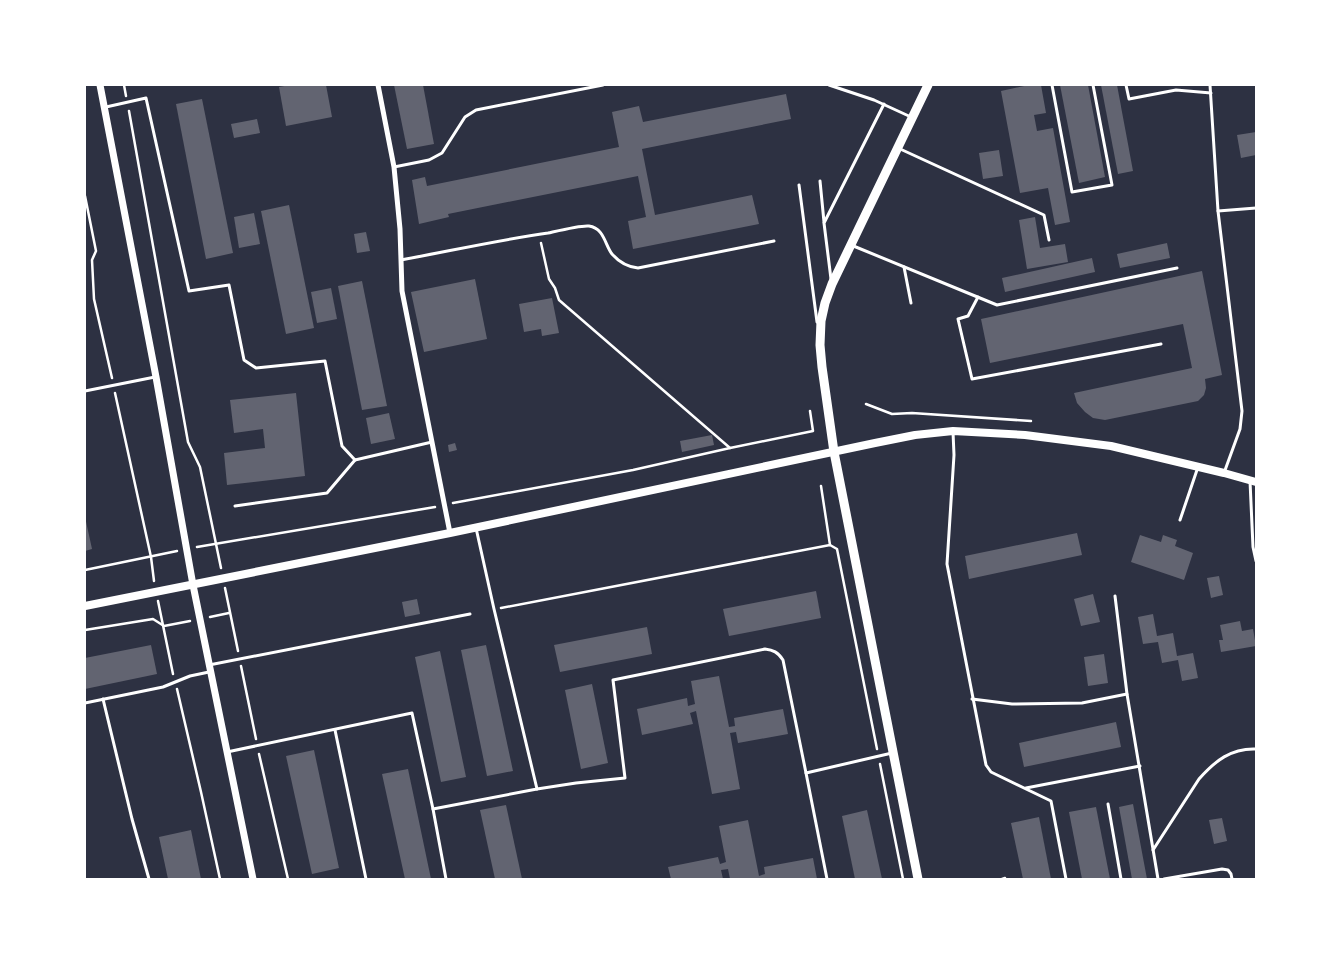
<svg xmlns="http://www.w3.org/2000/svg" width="1341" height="964" font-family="'Work Sans',sans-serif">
	<rect width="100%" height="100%" fill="#2d3142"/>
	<g fill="#626471">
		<path d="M290,85H326L332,117L286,126L279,87Z"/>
		<path d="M394,85H423L434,144L407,149Z"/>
		<path d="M1029,85H1041L1046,113L1034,115L1037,131L1053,128L1070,222L1055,225L1048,188L1020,193L1001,91Z"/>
		<path d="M1060,85H1088L1105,177L1079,183Z"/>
		<path d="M1101,85H1117L1133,171L1118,174Z"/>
		<path d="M786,94L791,119L642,149L655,215L752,195L759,224L633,249L628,221L646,217L638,176L448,214L449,217L419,224L412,180L425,177L427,186L619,147L612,112L639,106L643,122Z"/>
		<path d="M202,99L233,253L206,259L176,104Z"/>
		<path d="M257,119L260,133L234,138L231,124Z"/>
		<path d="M1256,132V155L1241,158L1237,135Z"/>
		<path d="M999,150L1003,176L983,179L979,153Z"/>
		<path d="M289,205L314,328L286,334L261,211Z"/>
		<path d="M254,213L260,244L239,248L234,217Z"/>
		<path d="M1035,217L1040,248L1065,244L1068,262L1027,269L1019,220Z"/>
		<path d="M366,232L370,251L357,253L354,234Z"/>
		<path d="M1167,243L1170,258L1120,268L1117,254Z"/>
		<path d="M1092,258L1095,272L1005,292L1002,278Z"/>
		<path d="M1202,271L1222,375L1205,379L1206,388L1204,395L1198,401L1105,420L1093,418L1085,412L1077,403L1074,393L1192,368L1183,324L990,363L981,319Z"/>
		<path d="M475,279L487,339L424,352L411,292Z"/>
		<path d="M362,281L387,406L362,410L338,286Z"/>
		<path d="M331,288L337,319L317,323L311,292Z"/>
		<path d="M552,298L559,333L542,336L541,329L524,332L519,304Z"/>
		<path d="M296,393L305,476L227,485L224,453L265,448L263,429L234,433L230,400Z"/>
		<path d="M389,413L395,439L371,444L366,418Z"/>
		<path d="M712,435L714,445L682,452L680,441Z"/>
		<path d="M455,443L457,450L449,452L448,445Z"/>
		<path d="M85,517L92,549L85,551Z"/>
		<path d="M1077,533L1082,555L969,579L965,556Z"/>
		<path d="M1140,535L1161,542L1163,535L1177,540L1175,546L1193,553L1184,580L1131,562Z"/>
		<path d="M1219,576L1223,595L1211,598L1207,578Z"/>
		<path d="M816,591L821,618L729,636L723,609Z"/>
		<path d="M1093,594L1100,622L1081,626L1074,599Z"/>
		<path d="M417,599L420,614L405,617L402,602Z"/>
		<path d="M1153,614L1157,636L1173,633L1177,656L1193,653L1198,678L1182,681L1178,660L1162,663L1158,642L1143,644L1138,617Z"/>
		<path d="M1240,621L1242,631L1253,629L1256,646L1221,652L1219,640H1223L1220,625Z"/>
		<path d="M647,627L652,654L560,672L554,645Z"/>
		<path d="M151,645L157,674L85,689V658Z"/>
		<path d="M486,645L513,771L487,776L461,650Z"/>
		<path d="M440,651L466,777L441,782L415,657Z"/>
		<path d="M1104,654L1108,683L1088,686L1084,657Z"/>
		<path d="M719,676L729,727L735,726L734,718L783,709L788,734L738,743L736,732L730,733L740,789L712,794L696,711L690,713L693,724L642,735L637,709L687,698L688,706L695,704L691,681Z"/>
		<path d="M592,684L608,763L581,769L565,690Z"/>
		<path d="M1116,722L1121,747L1024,767L1019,743Z"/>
		<path d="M314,750L339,868L312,874L286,756Z"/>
		<path d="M408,769L431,879H405L382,774Z"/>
		<path d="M1133,804L1147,879H1132L1119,807Z"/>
		<path d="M506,805L522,879H495L480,810Z"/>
		<path d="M1096,807L1110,879H1082L1069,812Z"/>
		<path d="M867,810L882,879H855L842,816Z"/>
		<path d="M1039,817L1051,879H1023L1011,823Z"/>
		<path d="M1222,818L1227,841L1214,844L1209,820Z"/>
		<path d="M748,820L759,876L765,874L764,867L813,858L817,879H730L728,869L721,870L723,879H671L668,867L718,857L720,864L726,862L719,826Z"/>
		<path d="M191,830L201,879H168L159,837Z"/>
	</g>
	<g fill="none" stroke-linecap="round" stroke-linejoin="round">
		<g stroke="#fff" stroke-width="2.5">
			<path d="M124,85L126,96"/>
			<path d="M129,111L188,442L200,467L221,568"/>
			<path d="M85,196L96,251L92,260L94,299L112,378"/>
			<path d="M541,243L549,279L555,288L559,300L730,448"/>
			<path d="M115,393L151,557L154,581"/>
			<path d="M866,404L892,414L912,413L1031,421"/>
			<path d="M821,486L830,545"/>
			<path d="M453,503L633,470L730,448L813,431L810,411"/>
			<path d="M197,547L435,507"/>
			<path d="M85,570L177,551"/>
			<path d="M225,588L238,651"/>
			<path d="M158,601L173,674"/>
			<path d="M501,608L830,545L837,549L877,749"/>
			<path d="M210,617L229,613"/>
			<path d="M85,630L153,619L164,626L190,621"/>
			<path d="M241,666L256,739"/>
			<path d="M177,689L201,792L220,879"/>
			<path d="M259,754L288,879"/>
			<path d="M880,764L903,879"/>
			<path d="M1002,879L1005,878"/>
		</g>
		<g stroke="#fff" stroke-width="3">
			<path d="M829,85L874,100L911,117"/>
			<path d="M1052,85L1072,192L1112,185L1093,85"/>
			<path d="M1126,85L1129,99L1176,90L1211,93"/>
			<path d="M1210,85L1218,211L1242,411L1240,429L1224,473"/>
			<path d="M106,107L146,98L189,291L229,285L244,360L256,368L325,361L342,446L355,460L432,442"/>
			<path d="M898,148L1044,215L1049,240"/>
			<path d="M394,167L429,160L442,153L465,117L476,110L603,85"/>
			<path d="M820,181L824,222"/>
			<path d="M799,185L817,322"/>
			<path d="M1218,211L1256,208"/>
			<path d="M851,245L997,305L1177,268"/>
			<path d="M401,260C450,251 499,240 548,233C557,231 581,225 589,226C604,228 605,245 612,254C619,262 628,267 638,268L774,241"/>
			<path d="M904,267L911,303"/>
			<path d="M831,279L824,223L884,104"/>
			<path d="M978,297L968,316L958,319L972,379L1161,344"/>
			<path d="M85,391L155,377"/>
			<path d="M953,432L954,455L947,564L986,765L991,772L1051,801L1066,879"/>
			<path d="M1250,481L1253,547L1256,561"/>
			<path d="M235,506L327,493L355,460"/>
			<path d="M1180,520L1198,467"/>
			<path d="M1115,596L1127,694L1158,879"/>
			<path d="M209,665L470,614"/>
			<path d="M103,699L132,819L149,879"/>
			<path d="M972,699L1012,704L1082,703L1127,694"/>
			<path d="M85,703L163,687L190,676L209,672"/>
			<path d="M335,730L366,879"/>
			<path d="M227,752L412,713L433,809L446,879"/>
			<path d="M806,773L827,879"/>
			<path d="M1026,788L1140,766"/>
			<path d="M537,789L576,783L625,778L613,680L765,649C773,650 778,652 783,660L806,773L892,753"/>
			<path d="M1108,804L1121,879"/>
			<path d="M433,809L537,789L494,609L476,528"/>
			<path d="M1153,850L1199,779C1215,761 1231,748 1256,749"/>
			<path d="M1164,879L1222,869L1228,870L1231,874L1232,879"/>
		</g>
		<path stroke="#fff" stroke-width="5" d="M378,85L394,167L400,229L402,291L450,533"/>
		<path stroke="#fff" stroke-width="7" d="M100,85L156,377L193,585L253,879"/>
		<path stroke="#fff" stroke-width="8" d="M85,606L450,533L875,443L915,435L953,431L1025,435L1111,446L1224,473L1256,482"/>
		<path stroke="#fff" stroke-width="9" d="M918,879L834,452L822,367L820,345L821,321L825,303L832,284L928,85"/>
	</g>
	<rect width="1341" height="964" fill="none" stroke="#ffffff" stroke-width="172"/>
</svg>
